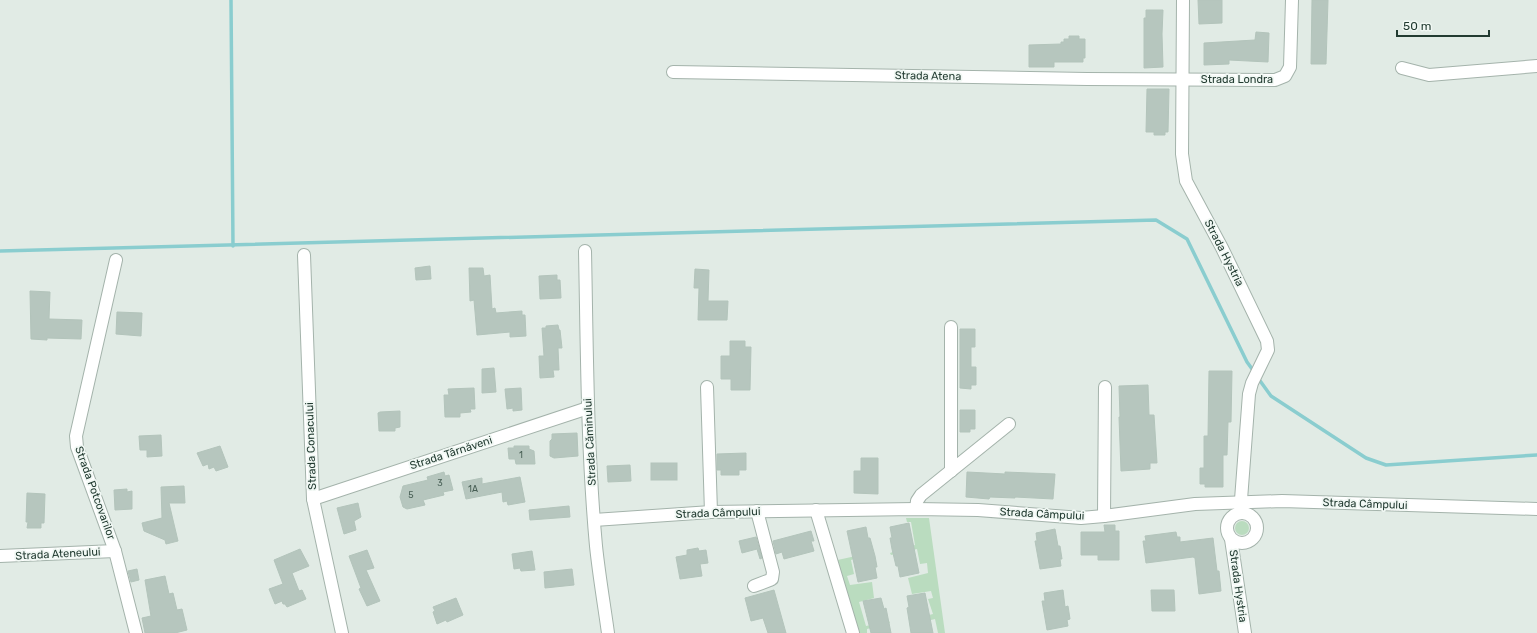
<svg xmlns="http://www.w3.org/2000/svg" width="1537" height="633" font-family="Rubik,sans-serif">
	<rect width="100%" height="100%" fill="#e1ebe5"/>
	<g fill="#badcbf">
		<path d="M906,518H929L945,633H938L935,619L910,625L909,620L933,614L928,599L933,598L931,591L912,594L908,578L928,573L927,563L920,564L917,549L891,555L890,553L893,552V550L915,545L911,522H907Z"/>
		<circle cx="1242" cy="528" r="7"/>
		<path d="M874,552V554L851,560L854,574L847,576L850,585L872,582L874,598L859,602L866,626L889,621L890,623L867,629V633H856L833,561Z"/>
	</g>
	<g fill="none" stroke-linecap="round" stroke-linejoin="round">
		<g stroke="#8acdcf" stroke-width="3.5">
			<path d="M231,0L233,246"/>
			<path d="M0,251L1156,220L1187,239L1247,362L1255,373"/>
			<path d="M1258,378L1271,396L1366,458L1386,465L1537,455"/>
		</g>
	</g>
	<g fill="#b6c6be" stroke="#b3c4bb">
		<path d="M1198,0H1222V23L1199,24Z"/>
		<path d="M1312,0H1328L1326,64H1311Z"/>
		<path d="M1146,10H1163L1162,34L1163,67L1144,68V18H1146Z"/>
		<path d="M1256,32L1269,33L1268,62L1229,60V64L1204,65V43L1255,40Z"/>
		<path d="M1069,36H1079V39H1085V58H1083V62H1054V67H1029V45L1061,44V42H1064V39H1069Z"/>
		<path d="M1147,89H1169L1168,132H1165V135H1154V132H1146Z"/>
		<path d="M430,266L431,279L416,280L415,268Z"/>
		<path d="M469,268H483L484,276L490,275L492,309L495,308L496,313L522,311V315H525L526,336L510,337V332L477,335L474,300L470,301Z"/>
		<path d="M695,269L709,270L708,301H728L727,320H698L699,288H694Z"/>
		<path d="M557,275V280H560L561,298L540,299L539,276Z"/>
		<path d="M30,291L50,292L49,319L82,320L81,339L47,338V340L31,339Z"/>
		<path d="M117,312L142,313L141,336L116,334Z"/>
		<path d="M558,325L559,330H560L562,348H558L559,370H553L554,377L540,378L539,356H544L542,328H546V326Z"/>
		<path d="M960,329H975V347H971V367H976V385H971V389L960,388Z"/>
		<path d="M730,341H745V347H751L750,390H731V379H721V356H730Z"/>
		<path d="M494,368L496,392L482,393V369Z"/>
		<path d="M1209,371H1232L1231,422H1228L1227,455H1223V487H1205V484H1200V468H1204V436H1208Z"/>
		<path d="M1148,385L1149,415H1154L1157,463H1150V469L1121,471L1119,417H1120L1119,386Z"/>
		<path d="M474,388L475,409H470L471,412L460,413V417H445L444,395H449L448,389Z"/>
		<path d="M521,388L522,410L513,411V408L507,409L505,389Z"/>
		<path d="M960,410H975V429H970V432H960Z"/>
		<path d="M400,411V427L395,428V431H379L378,413L380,412Z"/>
		<path d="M577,433L578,456L554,458L550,456V441L552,439V434Z"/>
		<path d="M161,435L162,456L147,457V450H140L139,436Z"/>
		<path d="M220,446L228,467L216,471L214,467L209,469L208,464L203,466L197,453Z"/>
		<path d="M514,446H529V449L534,451L535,464H516L515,459H509L508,448H514Z"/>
		<path d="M746,453V470H739V475H721V470H717V454Z"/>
		<path d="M861,458H878V494L854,493V471H861Z"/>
		<rect x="651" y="463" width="26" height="17"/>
		<path d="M630,465L631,481L608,482L607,466Z"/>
		<path d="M444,472L445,476L449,475L453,490L443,492L444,495L423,500L425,505L407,509L403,507L400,497L403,486L428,480L427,477Z"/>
		<path d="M967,472L1005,474V472L1055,474L1053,499L1015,497V498L990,497L989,499L966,497Z"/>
		<path d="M520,477L525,502L508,505L507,501L503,502L502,492L466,499L462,482L482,478V484Z"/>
		<path d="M184,486L185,503H169L178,541L166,544L165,540L144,531L142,523L162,518L161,487Z"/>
		<path d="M127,489V492L132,491V509L115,510L114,490Z"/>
		<path d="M27,493L45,494L44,523H41V528H27L28,522H26Z"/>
		<path d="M358,503L361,517L354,521L356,530L344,534L337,508Z"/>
		<path d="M569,506L570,517L530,520L529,510Z"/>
		<path d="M909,523L919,573L900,577L898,566H896L892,549L890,538H892L890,527Z"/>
		<path d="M1104,525H1115V531H1119V560H1098V555H1081V532H1105Z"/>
		<path d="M866,527L868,538H870L875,556L877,567H875L877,578L858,582L847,531Z"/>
		<path d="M1055,529L1058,546H1060L1062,559H1060L1061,566L1040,569L1035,541H1037L1036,533Z"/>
		<path d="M811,531L814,541H811L814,551L784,559L782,552L776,554L773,541Z"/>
		<path d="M1176,532L1177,537H1180V542L1213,538L1217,571H1219L1221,591L1199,594L1195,558L1193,557L1146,563L1143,541H1146L1145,536Z"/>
		<path d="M756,537L762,558L760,559L757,549L742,553L739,541Z"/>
		<path d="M698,548L699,551L706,550L708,563L700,564L702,576L680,579L676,557L687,555V550Z"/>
		<path d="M300,549L309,566L292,573L299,591L302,590L306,599L287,607L285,604H283L282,601L275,604L269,589L283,584L274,560Z"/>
		<path d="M367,550L374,568L366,570L380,601L367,606L359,589L361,588L349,556Z"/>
		<path d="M532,551L535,570L521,571L520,568L514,569L512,554Z"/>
		<path d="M137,569L139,580L131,582L128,571Z"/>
		<path d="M572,569L574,585L545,588L544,572Z"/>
		<path d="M165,576L169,594L173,593L177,610L182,609L187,630L175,633H145L142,618L151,616L145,580Z"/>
		<path d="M774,590L786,633H768L763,618L751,621L745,598Z"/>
		<path d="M1063,590L1065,607L1068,606L1070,619L1067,620L1068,626L1047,630L1042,601H1045L1044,593Z"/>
		<path d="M1151,590H1174L1175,611H1152Z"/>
		<path d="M925,593L933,633H911L907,608L909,607L907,596Z"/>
		<path d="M456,598L463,615L447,622L446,620L437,624L433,612L435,611L433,607Z"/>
		<path d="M881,598L884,609L886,608L891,633H871L863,601Z"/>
	</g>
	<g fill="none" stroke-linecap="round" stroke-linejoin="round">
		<defs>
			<g id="street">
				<path d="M1183,0L1182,154L1186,181L1222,248L1267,341L1268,350L1252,383L1249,394L1240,513"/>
				<path d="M1402,68L1429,75L1537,66"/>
				<path d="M673,72L1087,79L1275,80L1285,76L1290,67L1292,0"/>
				<path d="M585,251C587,349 587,448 596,546C599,575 604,604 608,633"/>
				<path d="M304,255L313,499L342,633"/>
				<path d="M116,260L76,436L77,447L115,551L136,633"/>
				<path d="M951,327V471"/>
				<path d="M707,387L711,512"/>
				<path d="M313,499L588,408"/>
				<path d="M916,509L917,501L921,495L1009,424"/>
				<path d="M816,510L853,633"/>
				<circle cx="1242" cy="528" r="15"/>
				<path d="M1104,516L1105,387"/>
				<path d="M594,520L711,512L916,509L978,510L1081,518L1104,516L1195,504L1282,501L1537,509"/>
				<path d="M1231,539L1245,633"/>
				<path d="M0,556L115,551"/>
				<path d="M754,586L770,580L772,579L773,572L757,511"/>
			</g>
		</defs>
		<use href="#street" stroke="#a4b3ab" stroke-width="14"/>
		<use href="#street" stroke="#fff" stroke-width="12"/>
	</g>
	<g text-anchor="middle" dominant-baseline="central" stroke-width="3.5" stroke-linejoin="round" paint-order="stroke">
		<g font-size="9" fill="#475e54">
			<text x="521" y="455">1</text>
			<text x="440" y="483">3</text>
			<text x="473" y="489">1A</text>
			<text x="411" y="495">5</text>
		</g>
		<g font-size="11" fill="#223b31" stroke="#f1f8f4">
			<text transform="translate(928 76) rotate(1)">Strada Atena</text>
			<text x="1237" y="79">Strada Londra</text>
			<text transform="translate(1224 253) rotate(63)">Strada Hystria</text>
			<text transform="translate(590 442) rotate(-93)">Strada Căminului</text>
			<text transform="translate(311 446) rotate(-92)">Strada Conacului</text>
			<text transform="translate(451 453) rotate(-18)">Strada Târnăveni</text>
			<text transform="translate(95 493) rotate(70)">Strada Potcovarilor</text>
			<text transform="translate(1365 504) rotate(2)">Strada Câmpului</text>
			<text transform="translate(718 513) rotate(-2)">Strada Câmpului</text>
			<text transform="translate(1042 514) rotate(3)">Strada Câmpului</text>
			<text transform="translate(58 554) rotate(-3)">Strada Ateneului</text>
			<text transform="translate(1238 586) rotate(82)">Strada Hystria</text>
		</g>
	</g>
	<path d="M1397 30v6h92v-6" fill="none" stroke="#223b31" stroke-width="2"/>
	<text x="1403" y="30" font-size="12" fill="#223b31" stroke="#f1f8f4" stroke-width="3" paint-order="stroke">50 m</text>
</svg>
